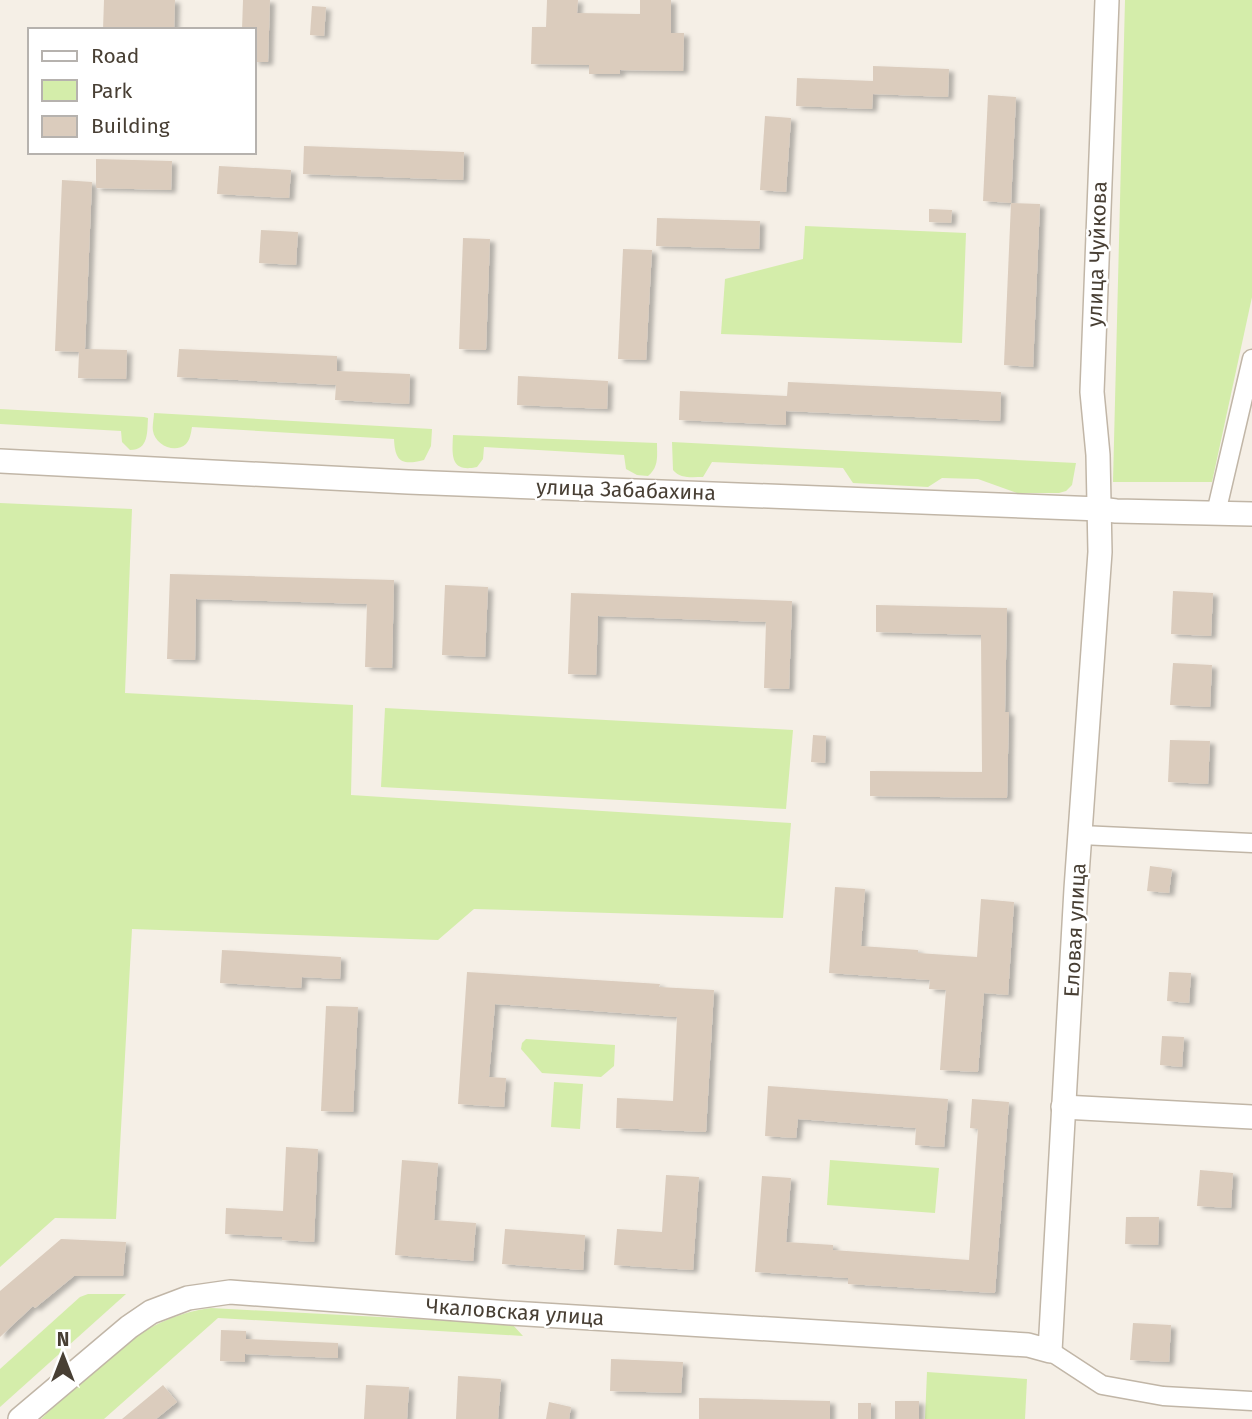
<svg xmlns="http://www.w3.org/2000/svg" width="1252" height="1419" font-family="'Fira Sans',sans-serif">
	<defs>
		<filter id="shadow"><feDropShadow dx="5" dy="3" stdDeviation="2" flood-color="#0004"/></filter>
	</defs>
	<rect width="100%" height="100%" fill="#f5efe6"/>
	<g fill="#d4edaa">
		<path d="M1125,0H1252V297L1212,482H1113Z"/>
		<path d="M805,226L966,233L962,343L721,334L725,279L803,259Z"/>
		<path d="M0,409L144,417L148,418C147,432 149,450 130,450L122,442L121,431L0,424Z"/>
		<path d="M154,413L432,429L431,446L424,460C401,466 395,461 394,439L192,427C191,433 190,440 186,444C175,454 155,445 153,431C152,426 154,418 154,413Z"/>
		<path d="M453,435L657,443C657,456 659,467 648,476L637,475L626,469L624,455L484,447L483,459L477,467C450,473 452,455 453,435Z"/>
		<path d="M672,442L1076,463L1072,485L1066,491L1059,493H1017L978,479L942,478L928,487L853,483L843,468L712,462L703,477C692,477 680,479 673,470Z"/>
		<path d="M0,503L132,509L125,693L353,705L351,795L791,823L783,918L474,909L438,940L132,929L116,1219L55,1218L0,1267Z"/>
		<path d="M385,708L793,730L786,809L381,787Z"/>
		<path d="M526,1039L615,1045L614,1066L601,1077L542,1073L521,1049L522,1043Z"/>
		<path d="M554,1082L583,1084L580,1129L551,1127Z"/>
		<path d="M830,1160L939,1168L935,1213L827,1205Z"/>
		<path d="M88,1294H126L0,1407V1369L80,1297Z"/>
		<path d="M211,1308L512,1324L523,1336L218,1318L104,1419H41C93,1372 138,1317 211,1308Z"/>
		<path d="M927,1372L1027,1379L1025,1419H925Z"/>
	</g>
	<g fill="#dbccbd" filter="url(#shadow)">
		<path d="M104,0H175L174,30H103Z"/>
		<path d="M243,0H270L268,62H254V30H242Z"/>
		<path d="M547,0H578L577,13L640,14V0H671V33H684L683,71L620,70V74H589V65L531,64L532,27H546Z"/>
		<path d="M312,6L326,7L324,36L310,35Z"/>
		<path d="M873,66L949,69L948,97L873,94L872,109L796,106L797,78L873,81Z"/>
		<path d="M988,95L1016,97L1011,203L983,201Z"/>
		<path d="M765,116L791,118L786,192L760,190Z"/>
		<path d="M304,146L464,152L463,180L303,174Z"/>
		<path d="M96,159L172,161L171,190L96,188Z"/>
		<path d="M219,166L291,170L289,198L217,194Z"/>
		<path d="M62,180L92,182L85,349L127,350L126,379L78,378L79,352L55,351Z"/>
		<path d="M1011,203L1040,204L1033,367L1004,365Z"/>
		<path d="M929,209L952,210L951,223L929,222Z"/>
		<path d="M657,218L760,221L759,249L656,246Z"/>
		<path d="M261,230L298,232L296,265L259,263Z"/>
		<path d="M463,238L490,239L486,350L459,349Z"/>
		<path d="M623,249L652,250L646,360L618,359Z"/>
		<path d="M179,349L337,356V371L410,374L409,404L335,400L336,385L177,377Z"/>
		<path d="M518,376L608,381L607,409L517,405Z"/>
		<path d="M788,382L1001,392L1000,421L786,411V425L679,420L680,391L787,396Z"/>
		<path d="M170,574L394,580L392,668L365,667L367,604L196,599L195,660L167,659Z"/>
		<path d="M445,585L488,587L485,657L442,655Z"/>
		<path d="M1173,591L1213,593L1211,636L1171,634Z"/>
		<path d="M571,593L792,601L789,689L764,688L766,622L598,616L596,675L568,674Z"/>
		<path d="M876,605L1007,608L1005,712H1009L1007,798L870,796V771L982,772L981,635L876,632Z"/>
		<path d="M1173,663L1212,665L1210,707L1170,705Z"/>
		<path d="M813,735L826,736L825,763L811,762Z"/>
		<path d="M1170,740L1210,741L1208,784L1168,782Z"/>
		<path d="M1150,866L1172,869L1169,893L1147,891Z"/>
		<path d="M835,887L865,889L861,946L918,950V953L977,957L981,899L1014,902L1008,995L984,993L978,1072L940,1070L946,990L929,989L930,980L829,973Z"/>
		<path d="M222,950L341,957L340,979L302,977L301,988L220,983Z"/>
		<path d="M467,972L660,984L659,987L714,990L706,1132L616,1128L617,1098L673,1101L677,1017L495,1004L489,1077L506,1078L504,1107L458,1104Z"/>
		<path d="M1169,972L1191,973L1189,1003L1167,1001Z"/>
		<path d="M326,1006L358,1007L353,1112L321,1111Z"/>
		<path d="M1162,1036L1184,1037L1182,1067L1160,1065Z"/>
		<path d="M768,1086L948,1099L944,1147L915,1145L916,1128L798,1119L796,1138L765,1136Z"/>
		<path d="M972,1099L1009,1102L995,1293L848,1284V1278L755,1272L762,1176L791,1178L786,1242L833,1245V1250L969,1260L978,1129L970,1128Z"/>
		<path d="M286,1147L318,1149L314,1242L282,1240V1237L225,1234L226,1208L283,1211Z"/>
		<path d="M402,1160L438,1163L434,1220L476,1223L473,1261L395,1255Z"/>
		<path d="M1200,1170L1233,1173L1231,1208L1197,1206Z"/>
		<path d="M666,1175L699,1177L693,1270L614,1265L617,1229L662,1232Z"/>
		<path d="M1126,1217H1159L1158,1245L1125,1244Z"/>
		<path d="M505,1229L585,1235L583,1270L502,1264Z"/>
		<path d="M61,1239L126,1242L123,1276H74L35,1308L33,1306L0,1337V1291Z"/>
		<path d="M1133,1323L1171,1325L1169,1362L1130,1360Z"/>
		<path d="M221,1330L246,1331V1339L338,1343V1358L245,1354V1362L220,1361Z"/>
		<path d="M611,1359L683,1362L681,1393L610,1391Z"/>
		<path d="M458,1376L501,1379L498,1419H456Z"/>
		<path d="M163,1385L177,1402L156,1419H122Z"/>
		<path d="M366,1385L409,1387L407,1419H364Z"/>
		<path d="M699,1398L830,1401V1419H699Z"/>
		<rect x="895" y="1401" width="24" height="18"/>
		<path d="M549,1402L571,1407L569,1419H546Z"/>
		<rect x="858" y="1403" width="13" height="16"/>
	</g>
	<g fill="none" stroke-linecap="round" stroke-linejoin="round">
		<defs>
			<g id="minor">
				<path d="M1216,513L1252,359"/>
				<path d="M1081,835L1252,843"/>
				<path d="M1050,1351L1102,1385L1163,1396L1252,1401"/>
			</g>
			<g id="tertiary">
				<path d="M0,461L408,482L1100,509L1116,511L1252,514"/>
				<path d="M1063,1107L1252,1117"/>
				<path d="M20,1419L129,1327L151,1312L188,1298L230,1292L511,1313L1028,1345L1050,1351L1076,889L1100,552L1098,455L1092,392L1107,0"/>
			</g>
		</defs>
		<use href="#minor" stroke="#c1b6a7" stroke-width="21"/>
		<use href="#tertiary" stroke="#c1b6a7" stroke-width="26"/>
		<use href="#minor" stroke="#fff" stroke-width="18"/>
		<use href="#tertiary" stroke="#fff" stroke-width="23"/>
	</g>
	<g text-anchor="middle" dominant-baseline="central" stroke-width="5" stroke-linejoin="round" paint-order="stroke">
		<g font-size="21" fill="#483f34" stroke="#fff">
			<text transform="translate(1097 254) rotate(-88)">улица Чуйкова</text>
			<text transform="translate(626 490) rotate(2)">улица Забабахина</text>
			<text transform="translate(1075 930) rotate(-87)">Еловая улица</text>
			<text transform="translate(515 1312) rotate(4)">Чкаловская улица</text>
		</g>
	</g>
	<rect x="28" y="28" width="228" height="126" fill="#ffffff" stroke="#b6b2ae" stroke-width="2"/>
	<rect x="42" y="51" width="35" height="10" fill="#ffffff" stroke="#b6b2ae" stroke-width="2"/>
	<text x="91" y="63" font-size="21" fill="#483f34">Road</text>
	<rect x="42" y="80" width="35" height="21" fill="#d4edaa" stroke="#b6b2ae" stroke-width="2"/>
	<text x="91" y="98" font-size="21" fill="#483f34">Park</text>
	<rect x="42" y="116" width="35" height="21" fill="#dbccbd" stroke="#b6b2ae" stroke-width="2"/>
	<text x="91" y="133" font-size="21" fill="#483f34">Building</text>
	<g transform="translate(63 1356)" stroke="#ffffff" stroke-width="5" paint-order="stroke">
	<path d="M0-5L12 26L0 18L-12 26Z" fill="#483f34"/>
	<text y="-10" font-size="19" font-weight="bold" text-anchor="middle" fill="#483f34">N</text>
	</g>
</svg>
